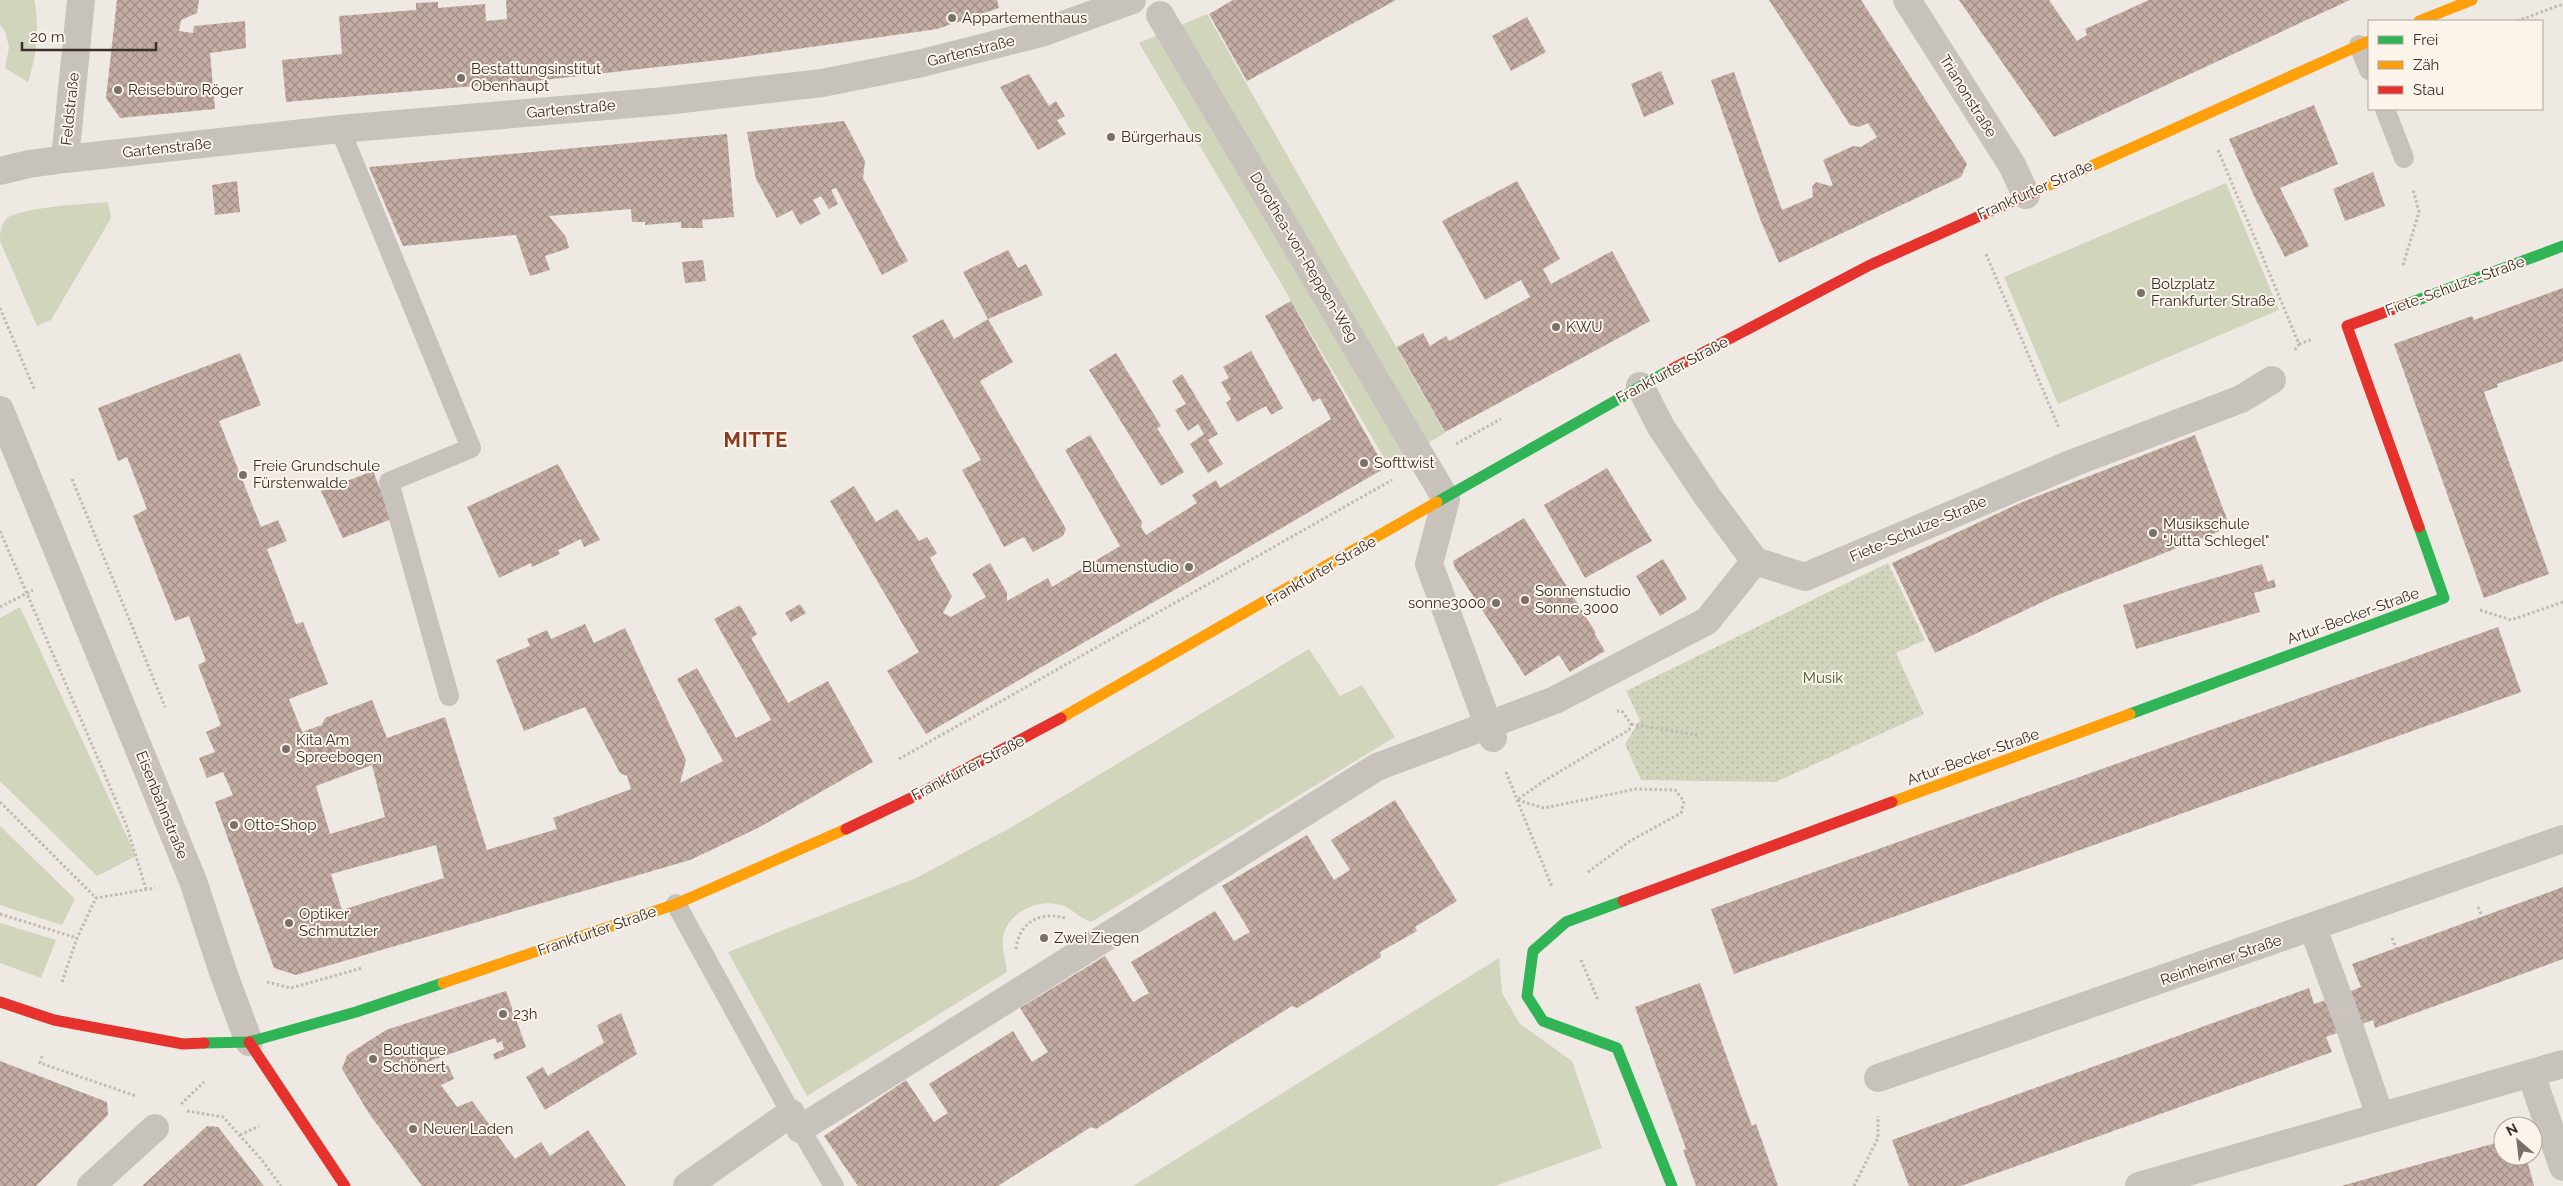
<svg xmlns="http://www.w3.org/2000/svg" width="2563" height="1186" font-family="Raleway,sans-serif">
	<defs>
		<pattern id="park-dots" width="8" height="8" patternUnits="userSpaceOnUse" patternTransform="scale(1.25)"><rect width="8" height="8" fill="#d0d5bc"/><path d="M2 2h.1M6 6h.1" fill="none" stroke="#b3b7a2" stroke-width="1.8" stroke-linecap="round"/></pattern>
		<pattern id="building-cross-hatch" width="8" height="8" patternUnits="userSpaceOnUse" patternTransform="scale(1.25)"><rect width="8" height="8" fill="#c3ada4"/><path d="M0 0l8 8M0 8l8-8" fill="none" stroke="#9f8d86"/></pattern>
	</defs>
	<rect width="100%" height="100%" fill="#efe9e3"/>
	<g fill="#d0d5bc">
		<path d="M0,0H34L35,3C39,31 37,55 28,82L5,68L9,47L5,31L0,25Z"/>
		<path d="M1207,14L1445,433L1389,466L1139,43Z"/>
		<path d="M2226,183L2279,310L2058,404L2004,277Z"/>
		<path d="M108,202L111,218L51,320L37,326L0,241C0,234 1,224 6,219C19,207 87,204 108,202Z"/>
		<path d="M20,607L136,856L97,876L0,781V618Z"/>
		<path d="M1309,649L1340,696L1362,685L1395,737L1091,922C1079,918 1072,908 1061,905C1038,898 1008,912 1003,937C1001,948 1006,961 1007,972L807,1096L728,952L916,878L1010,828Z"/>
		<path d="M0,826L75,899L62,925L0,905Z"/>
		<path d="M0,923L56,940L41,978L0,963Z"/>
		<path d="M1499,958L1502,993L1520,1024L1572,1061L1602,1148L1495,1186H1133Z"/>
	</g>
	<path fill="url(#park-dots)" d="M1888,563L1925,640L1896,653L1924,714L1776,782L1641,780L1625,744L1640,720L1626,691Z"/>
	<g fill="url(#building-cross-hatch)" fill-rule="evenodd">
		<path d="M117,0H199L197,13L181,20L179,31L193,33L194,26L245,21L246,48L210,53L215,109L120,118L106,98Z"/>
		<path d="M506,0H997L999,8L937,29L728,59L544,80L286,102L282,60L342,54L339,16L416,10V3L438,2V8L485,4L486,21L507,19Z"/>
		<path d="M1233,0H1396L1247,81L1209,14Z"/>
		<path d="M1769,0H1861L1967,164L1961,177L1779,263L1760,219L1711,80L1734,72L1782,210L1813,197L1812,187L1816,182L1830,186L1833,185L1823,160L1853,146L1861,147L1877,137L1868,123L1859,127L1850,125Z"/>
		<path d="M1959,0H2049L2077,41L2087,35L2085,29L2149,0H2350L2054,137Z"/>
		<path d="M1527,17L1546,52L1511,71L1492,36Z"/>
		<path d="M1661,71L1674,104L1644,117L1631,84Z"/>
		<path d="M1029,74L1049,106L1056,101L1065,116L1057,120L1066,134L1038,150L1000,87Z"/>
		<path d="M2314,105L2338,164L2280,188L2309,246L2285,257L2255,198L2229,139Z"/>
		<path d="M844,121L865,161L863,178L908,261L882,275L836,188L831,190L838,204L829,209L821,196L813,200L821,214L800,225L792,210L777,218L756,179L747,132Z"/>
		<path d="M727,134L734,217L702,220L703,228H681V222L645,225V222H632L631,209L549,216L566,237L569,248L545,256L550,270L530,276L516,235L403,246L369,167Z"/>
		<path d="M2373,172L2385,206L2345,221L2333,189Z"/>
		<path d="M237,181L240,212L215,215L212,185Z"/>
		<path d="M1517,181L1560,259L1543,269L1551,284L1612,251L1650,321L1445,432L1397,347L1423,333L1430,346L1446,336L1449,341L1530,297L1521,280L1485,300L1442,221Z"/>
		<path d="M1008,250L1018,268L1026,264L1043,295L988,319L963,272Z"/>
		<path d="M703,260L706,281L685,283L682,262Z"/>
		<path d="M2563,288V361L2497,384L2498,387L2484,392L2549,574L2484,598L2394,344L2472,316L2474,320Z"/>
		<path d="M1291,301L1385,468L926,734L887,671L919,652L830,501L854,486L876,522L897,509L919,541L927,537L937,553L930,558L952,596L943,613L951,617L986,597L972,574L990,563L1007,593V601L1048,578L1052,587L1120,546L1065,450L1090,435L1142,522L1141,527L1146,535L1197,503L1192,495L1216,480L1220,488L1331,419L1320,398L1313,402L1265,316Z"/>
		<path d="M943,319L954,339L988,319L1013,362L980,381L1066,529L1063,536L1033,552L1024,537L1004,547L962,470L981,460L912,336Z"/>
		<path d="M1251,351L1283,408L1271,415L1266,406L1237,422L1226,403L1231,399L1221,382L1229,378L1223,367Z"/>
		<path d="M240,353L261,405L219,421L261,527L278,520L287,541L267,549L296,624L303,622L328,684L289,699L302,732L322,725L325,718L372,700L387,738L445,717L487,850L557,829L553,818L631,789L627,776L620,773L585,707L524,731L496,660L530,646L527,639L547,630L551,639L585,624L594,643L625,628L686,760L680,783L723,761L677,679L697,668L736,738L771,720L714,619L740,605L757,634L751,638L788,703L828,681L873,762L760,827L690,860L296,975L274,968L215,802L233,795L223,772L207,778L199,758L215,752L206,732L221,725L198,665L206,661L189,616L175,621L133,516L147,509L127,457L118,461L98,408ZM372,765L385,817L330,834L316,786ZM436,845L444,878L342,910L331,874Z"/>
		<path d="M1116,353L1161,426L1157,428L1184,472L1161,486L1089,370Z"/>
		<path d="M1182,374L1218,434L1208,440L1223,464L1208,473L1190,444L1204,434L1198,424L1188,431L1175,410L1186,404L1172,381Z"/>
		<path d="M2195,435L2230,527L2053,597L1935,653L1892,563L2020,503Z"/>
		<path d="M558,464L600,540L584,547L581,539L558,550L560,554L532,567L531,563L499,578L467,507Z"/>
		<path d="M1607,468L1652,541L1585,578L1544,505Z"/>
		<path d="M373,471L392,519L343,538L321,491Z"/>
		<path d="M1524,518L1596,633H1594L1605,651L1570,672L1559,655L1525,676L1455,568L1453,561Z"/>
		<path d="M1663,559L1687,599L1660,616L1636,576Z"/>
		<path d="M2262,564L2268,582L2274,579L2276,587L2254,593L2260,612L2136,649L2123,605Z"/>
		<path d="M800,604L806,613L791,622L785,613Z"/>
		<path d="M2498,627L2521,692L1734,974L1711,909Z"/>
		<path d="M1395,800L1457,901L1415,927L1417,931L1380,952L1381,957L1297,1008L1292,1006L1096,1129L1091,1127L998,1186H858L824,1136L906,1080L934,1122L948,1113L929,1084L1013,1031L1032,1062L1048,1052L1020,1008L1105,956L1133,1002L1149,993L1131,962L1215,911L1234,941L1250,932L1222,886L1307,835L1334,880L1350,870L1331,840Z"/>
		<path d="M2563,887V959L2375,1028L2373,1020L2350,1028L2326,1037L2332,1052L1961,1186H1909L1892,1140L2309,988L2314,1004L2338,996L2361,987L2352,964Z"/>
		<path d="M1700,983L1752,1126L1756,1124L1778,1186H1696L1683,1150L1686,1149L1635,1007Z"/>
		<path d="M506,991L526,1047L495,1060L493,1054L504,1049L502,1041L497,1043L495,1038L419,1065L415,1071L427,1074L448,1065L454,1079L441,1085L457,1107L472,1101L515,1159L541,1142L550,1156L588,1130L626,1186H422L370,1115L342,1069L347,1055L386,1030Z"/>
		<path d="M621,1013L637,1054L545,1110L526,1077L543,1067L548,1076L604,1043L597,1025Z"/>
		<path d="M0,1061L107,1102L108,1115L36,1186H0Z"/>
		<path d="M207,1126L218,1127L264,1186H142Z"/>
		<path d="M2503,1141V1156H2526L2534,1186H2341Z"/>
	</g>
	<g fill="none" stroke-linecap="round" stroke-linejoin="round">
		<path stroke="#cbc4be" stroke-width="28" stroke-dasharray="28 14" stroke-linecap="butt" d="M2338,996L2350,1028"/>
		<g stroke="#c1bab4" stroke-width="3" stroke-dasharray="2.5 2.5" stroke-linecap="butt">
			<path d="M2517,21L2563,4"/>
			<path d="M2218,150L2299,344L2294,351"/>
			<path d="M1986,254L2059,428"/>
			<path d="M2403,265L2419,212L2413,189"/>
			<path d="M0,308L35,391"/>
			<path d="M2299,344L2313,339"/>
			<path d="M1456,444L1501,419"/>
			<path d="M72,479L165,707"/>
			<path d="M0,531L126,824L146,889"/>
			<path d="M0,607L33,590"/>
			<path d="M2480,610L2511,620L2563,602"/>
			<path d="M1631,724L1697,735"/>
			<path d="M899,759L1392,480"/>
			<path d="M1506,772L1552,887"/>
			<path d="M0,802L96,898"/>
			<path d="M1588,872L1630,841L1681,813L1684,801L1675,790L1636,789L1544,808L1517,800L1544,781L1629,730L1631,724L1622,711H1617"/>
			<path d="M2478,907L2482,916"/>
			<path d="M0,914L77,938"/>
			<path d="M2392,938L2396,948"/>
			<path d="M1016,949C1019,922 1040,911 1065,918"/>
			<path d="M1581,960L1598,1000"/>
			<path d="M62,982L77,938L96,898L155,888"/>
			<path d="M267,982L291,988L362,968"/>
			<path d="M42,1056L40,1063L136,1096"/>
			<path d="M181,1104L204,1082"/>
			<path d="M187,1111L223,1117L261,1159L281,1186"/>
			<path d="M240,1135L259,1126"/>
			<path d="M1854,1186L1878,1138V1116"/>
		</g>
		<g stroke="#c8c2bc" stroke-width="20">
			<path d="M2359,45L2369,70"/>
			<path d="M2385,109L2404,158"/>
			<path d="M340,129L471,448L389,482L449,696"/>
			<path d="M676,904L791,1113L834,1186"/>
		</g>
		<g stroke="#c8c2bc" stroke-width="28">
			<path d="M1907,0L2012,165L2026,195"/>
			<path d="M1160,15L1446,499L1429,564L1493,738"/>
			<path d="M65,159L81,0"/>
			<path d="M0,171L29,164L65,159L340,129L665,101L822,83L922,63L1041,33L1132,0"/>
			<path d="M1640,386L1661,427L1707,496L1755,561L1805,577L2073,463L2241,399L2272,380"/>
			<path d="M0,410L193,881L223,972L249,1042"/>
			<path d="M2313,928L2338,996"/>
			<path d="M2350,1028L2380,1116"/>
			<path d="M2531,1074L2563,1167"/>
			<path d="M1878,1078L2563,839"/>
			<path d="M800,1129L1377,767L1555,700L1707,621L1755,561"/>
			<path d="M91,1186L155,1128"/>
			<path d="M687,1186L791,1113"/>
			<path d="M2139,1186L2563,1064"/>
		</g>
		<g stroke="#30b455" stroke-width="11">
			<path d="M2407,304L2563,246"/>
			<path d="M1437,502L1668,371"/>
			<path d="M2130,714L2444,598L2419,527"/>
			<path d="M1623,901L1566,922L1533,951L1527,996L1543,1021L1617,1048L1672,1186"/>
			<path d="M204,1043L249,1042L356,1012L443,983"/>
		</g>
		<g stroke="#ff9f0a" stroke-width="11">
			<path d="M2419,21L2472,0"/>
			<path d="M2038,190L2369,41"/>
			<path d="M1061,718L1437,502"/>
			<path d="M1892,802L2130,714"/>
			<path d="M443,983L676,904L846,829"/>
		</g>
		<g stroke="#e5322d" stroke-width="11">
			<path d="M2407,304L2347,326L2419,527"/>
			<path d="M1668,371L1870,265L2038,190"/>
			<path d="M846,829L911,798L1061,718"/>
			<path d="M1623,901L1892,802"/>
			<path d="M0,1002L54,1020L183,1044L204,1043"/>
			<path d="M249,1042L345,1186"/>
		</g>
	</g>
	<g fill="#79706a" stroke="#fbf4eb" stroke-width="2">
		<circle cx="952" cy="18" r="5"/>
		<circle cx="461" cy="78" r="5"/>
		<circle cx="118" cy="90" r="5"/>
		<circle cx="1111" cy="137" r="5"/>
		<circle cx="2141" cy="293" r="5"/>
		<circle cx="1556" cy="327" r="5"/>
		<circle cx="1364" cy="463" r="5"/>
		<circle cx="243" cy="475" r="5"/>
		<circle cx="2153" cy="533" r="5"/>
		<circle cx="1189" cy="567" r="5"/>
		<circle cx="1525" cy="600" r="5"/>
		<circle cx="1496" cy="603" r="5"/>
		<circle cx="286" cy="749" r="5"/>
		<circle cx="234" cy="825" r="5"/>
		<circle cx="289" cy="923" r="5"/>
		<circle cx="1044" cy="938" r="5"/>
		<circle cx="503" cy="1014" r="5"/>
		<circle cx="373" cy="1059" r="5"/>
		<circle cx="413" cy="1129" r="5"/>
	</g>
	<g text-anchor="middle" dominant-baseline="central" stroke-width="4" stroke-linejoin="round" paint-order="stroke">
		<g font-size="15" fill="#3a2f29" stroke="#fbf4eb" text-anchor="start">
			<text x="962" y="18">Appartementhaus</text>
			<text x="471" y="69">Bestattungsinstitut<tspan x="471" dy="17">Obenhaupt</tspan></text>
			<text x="128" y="90">Reisebüro Röger</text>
			<text x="1121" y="137">Bürgerhaus</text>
			<text x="2151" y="284">Bolzplatz<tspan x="2151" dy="17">Frankfurter Straße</tspan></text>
			<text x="1566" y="327">KWU</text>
			<text x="1374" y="463">Softtwist</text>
			<text x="253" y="466">Freie Grundschule<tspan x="253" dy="17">Fürstenwalde</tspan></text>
			<text x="2163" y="524">Musikschule<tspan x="2163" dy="17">"Jutta Schlegel"</tspan></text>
			<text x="1179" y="567" text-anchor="end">Blumenstudio</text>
			<text x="1535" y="591">Sonnenstudio<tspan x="1535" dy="17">Sonne 3000</tspan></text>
			<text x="1486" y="603" text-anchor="end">sonne3000</text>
			<text x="296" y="740">Kita Am<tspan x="296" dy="17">Spreebogen</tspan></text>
			<text x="244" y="825">Otto-Shop</text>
			<text x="299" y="914">Optiker<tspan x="299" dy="17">Schmutzler</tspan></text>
			<text x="1054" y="938">Zwei Ziegen</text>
			<text x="513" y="1014">23h</text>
			<text x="383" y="1050">Boutique<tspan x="383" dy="17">Schönert</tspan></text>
			<text x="423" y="1129">Neuer Laden</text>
		</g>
		<g font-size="15" fill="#3a2f29" stroke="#fbf4eb">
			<text transform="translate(971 51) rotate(-14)">Gartenstraße</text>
			<text transform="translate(1968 96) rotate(58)">Trianonstraße</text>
			<text transform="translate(70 109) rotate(-84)">Feldstraße</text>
			<text transform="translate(571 109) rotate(-5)">Gartenstraße</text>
			<text transform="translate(167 148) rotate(-6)">Gartenstraße</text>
			<text transform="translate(2035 190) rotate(-24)">Frankfurter Straße</text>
			<text transform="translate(1304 257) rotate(59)">Dorothea-von-Reppen-Weg</text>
			<text transform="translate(2455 286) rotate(-20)">Fiete-Schulze-Straße</text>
			<text transform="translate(1672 370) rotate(-28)">Frankfurter Straße</text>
			<text transform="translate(1918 529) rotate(-23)">Fiete-Schulze-Straße</text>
			<text transform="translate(1321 571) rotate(-30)">Frankfurter Straße</text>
			<text transform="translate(2353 616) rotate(-20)">Artur-Becker-Straße</text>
			<text transform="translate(1973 757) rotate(-20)">Artur-Becker-Straße</text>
			<text transform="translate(968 768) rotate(-27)">Frankfurter Straße</text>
			<text transform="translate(162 805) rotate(68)">Eisenbahnstraße</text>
			<text transform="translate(597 931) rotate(-19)">Frankfurter Straße</text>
			<text transform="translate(2221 960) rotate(-19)">Reinheimer Straße</text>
		</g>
		<g font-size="15" fill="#48592c" stroke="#fbf4eb">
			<text x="1823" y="678">Musik</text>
		</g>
		<g font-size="20" font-weight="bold" letter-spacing="1" fill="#8c3a1f" stroke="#fbf4eb">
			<text x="756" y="440">MITTE</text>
		</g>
	</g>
	<rect x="2368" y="20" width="175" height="90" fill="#fbf4eb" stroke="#aea59d"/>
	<rect x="2378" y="36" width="25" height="8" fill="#30b455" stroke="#aea59d"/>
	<text x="2413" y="45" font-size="15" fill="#3a2f29">Frei</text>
	<rect x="2378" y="61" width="25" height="8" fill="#ff9f0a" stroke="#aea59d"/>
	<text x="2413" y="70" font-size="15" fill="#3a2f29">Zäh</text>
	<rect x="2378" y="86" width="25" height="8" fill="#e5322d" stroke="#aea59d"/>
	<text x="2413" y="95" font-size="15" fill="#3a2f29">Stau</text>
	<g transform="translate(2518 1141) rotate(332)"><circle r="24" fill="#fbf4eb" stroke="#aea59d"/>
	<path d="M0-4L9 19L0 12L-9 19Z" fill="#79706a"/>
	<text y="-8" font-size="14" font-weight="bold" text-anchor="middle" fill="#3a2f29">N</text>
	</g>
	<path d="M22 42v8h134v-8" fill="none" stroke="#3a2f29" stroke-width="2.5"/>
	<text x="30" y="42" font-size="15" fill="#3a2f29" stroke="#fbf4eb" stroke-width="4" paint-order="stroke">20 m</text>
</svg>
